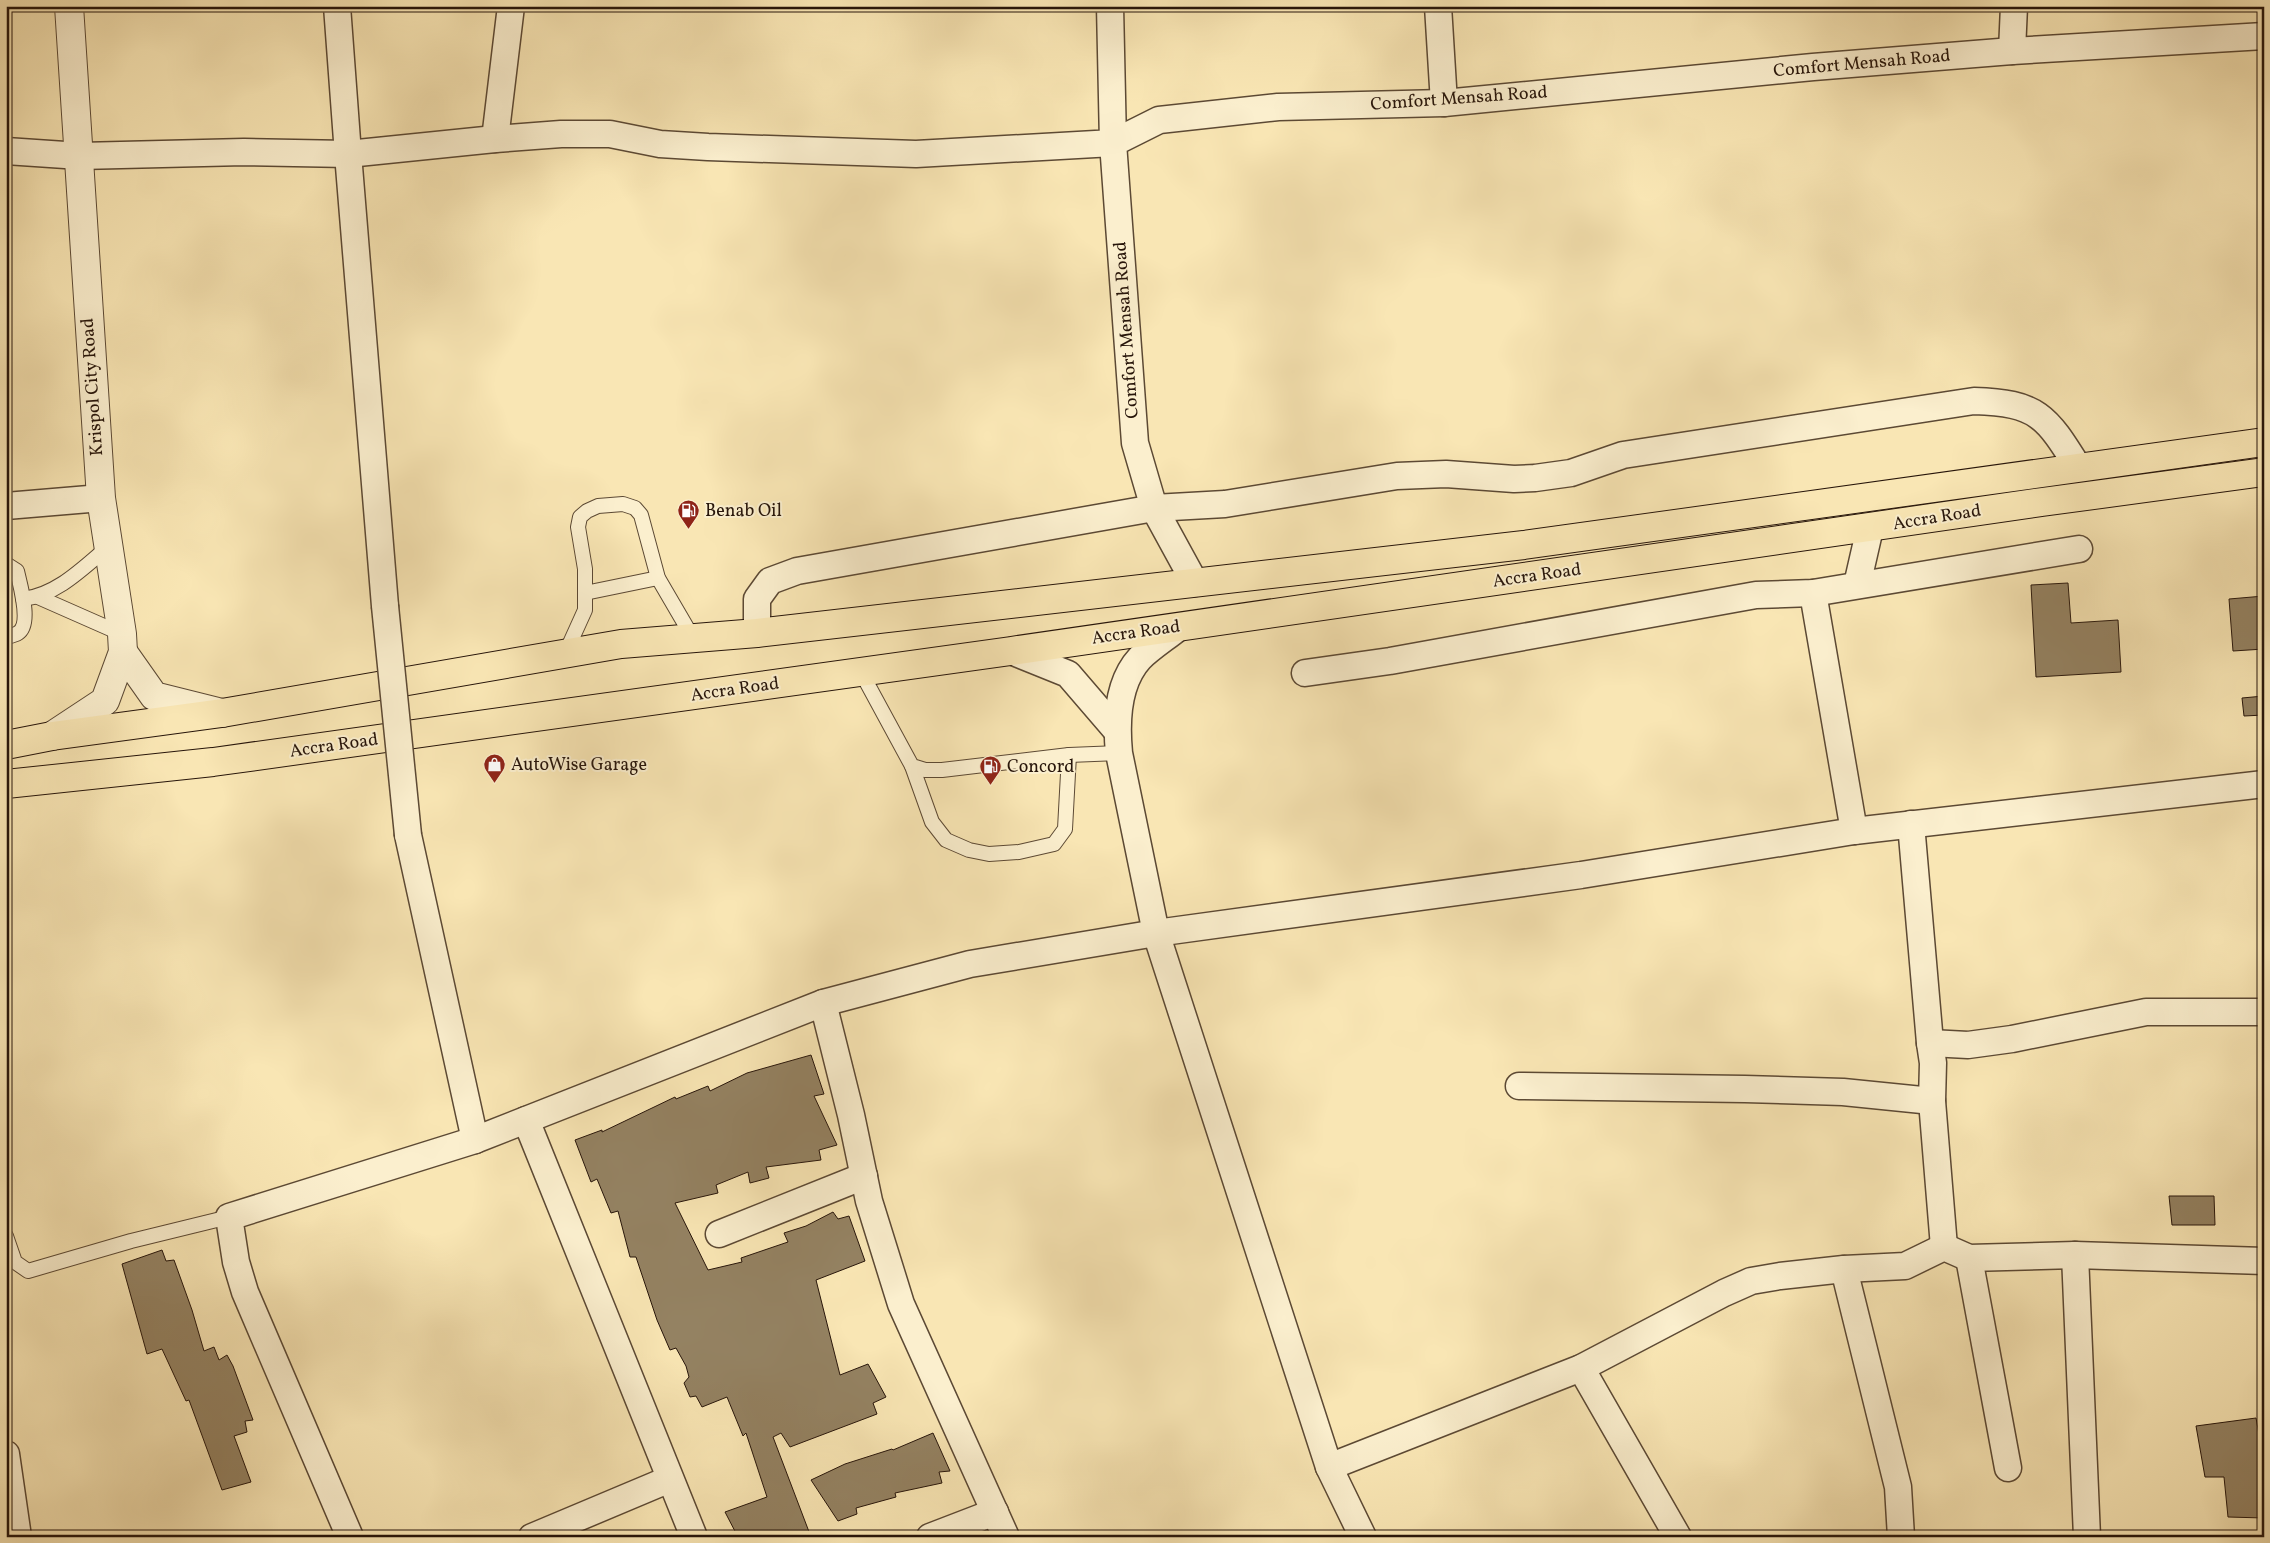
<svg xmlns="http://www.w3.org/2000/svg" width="2270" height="1543" font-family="Vollkorn,serif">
	<rect width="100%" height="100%" fill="#f9e6b4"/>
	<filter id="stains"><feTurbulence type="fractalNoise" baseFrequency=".004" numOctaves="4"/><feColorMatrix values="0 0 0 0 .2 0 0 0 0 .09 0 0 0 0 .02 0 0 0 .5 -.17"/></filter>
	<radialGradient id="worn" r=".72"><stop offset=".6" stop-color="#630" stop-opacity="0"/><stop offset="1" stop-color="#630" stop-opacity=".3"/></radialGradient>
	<g fill="#948262" stroke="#27150a">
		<path d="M2068,583L2071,623L2118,620L2121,672L2036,677L2031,585Z"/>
		<path d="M2264,596V649L2233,651L2229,599Z"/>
		<path d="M2264,696V715L2244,716L2242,698Z"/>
		<path d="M811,1055L824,1094L814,1096L837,1145L819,1150L821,1160L766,1167L769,1178L750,1183L748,1172L716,1185L718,1193L675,1203L708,1270L742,1262L741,1258L788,1242L784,1233L806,1226L833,1212L838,1219L849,1216L865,1261L816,1280L840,1375L868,1364L886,1397L873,1403L877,1414L790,1447L781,1433L773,1437L811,1537H738L725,1512L767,1497L746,1433L743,1436L727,1397L702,1407L696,1396L690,1397L684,1383L689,1377L686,1366L676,1348L670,1350L657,1320L636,1257H630L618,1211L611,1213L597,1179L591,1182L575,1140L602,1130V1132L675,1097L676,1099L708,1086L710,1091L747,1073Z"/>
		<path d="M2169,1196H2214L2215,1225H2172Z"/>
		<path d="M162,1250L166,1261L174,1260L192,1310L204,1351L214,1347L219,1360L227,1355L233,1366L253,1420L245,1421L247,1432L234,1436L251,1482L222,1490L189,1400L186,1401L162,1349L147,1354L122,1264Z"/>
		<path d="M2256,1418L2264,1463V1518L2228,1517L2224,1477H2205L2196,1426Z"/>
		<path d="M933,1433L950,1471L939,1472L942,1483L895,1493L896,1497L856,1508L857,1514L838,1521L811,1480L845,1464L892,1449L893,1450Z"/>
	</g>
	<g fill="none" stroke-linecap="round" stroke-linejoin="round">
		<defs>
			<g id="service">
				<path d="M6,564L17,571C20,585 32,624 18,633C15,635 10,636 6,637"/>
				<path d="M585,593L658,578"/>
				<path d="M38,597L122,634"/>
				<path d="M23,599C57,595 83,568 108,547"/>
				<path d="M566,652L585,610V569L578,527L580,517L587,511L598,506L623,504L635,508L641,515L658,578L693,638"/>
				<path d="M861,672L912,766L925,770H942L1069,755L1119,753"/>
				<path d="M912,766L932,822L946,840L969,850L989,854L1019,852L1054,844L1065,829L1069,755"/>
				<path d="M6,1236L15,1262L28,1271L131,1241L229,1217"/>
			</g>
			<g id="minor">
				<path d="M337,6L348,154L385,606"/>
				<path d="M1438,6L1444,103"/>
				<path d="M2012,51L2014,6"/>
				<path d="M495,139L511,6"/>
				<path d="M6,151L80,156L244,152L348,154L495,139L561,134H610L660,144L708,147L916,154L1113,143L1110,6"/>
				<path d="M6,506L101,498"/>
				<path d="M1195,583L1154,508L1135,443L1113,143L1159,120L1278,107L1444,103L1813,67L2012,51L2264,36"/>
				<path d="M1857,585L1870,528"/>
				<path d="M1813,593L1854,831"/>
				<path d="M1179,627C1167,637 1151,647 1140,658C1117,683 1116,722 1119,753L1156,933L1329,1467L1363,1537"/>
				<path d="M757,633V599L770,581L797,571L1154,508L1225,504L1397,476L1446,474L1514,479L1535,478L1571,473L1623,455L1974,401C2038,403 2046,416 2078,467"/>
				<path d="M1011,651L1068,674L1117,731"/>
				<path d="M1305,673L1390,661L1756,595L1813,593L2079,549"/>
				<path d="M1911,824L1930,1043L1933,1063L1932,1101L1944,1247"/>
				<path d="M408,835L475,1140"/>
				<path d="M823,1003L851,1115L869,1201L901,1304L1006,1537"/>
				<path d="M1930,1043L1968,1045L2012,1039L2146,1012H2264"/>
				<path d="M1519,1086L1745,1089L1843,1092L1932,1101"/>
				<path d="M526,1120L694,1537"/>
				<path d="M719,1234L864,1176"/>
				<path d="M2075,1255L2087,1537"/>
				<path d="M1969,1258L2008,1468"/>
				<path d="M1844,1269L1898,1487L1901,1537"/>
				<path d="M1581,1368L1678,1537"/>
				<path d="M6,1454L18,1537"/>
				<path d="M1329,1467L1581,1368L1724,1293L1751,1281L1780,1276L1844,1269L1905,1266L1944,1247L1969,1258L2075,1255L2264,1261"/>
				<path d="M350,1537L245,1292L236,1262L229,1217L475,1140L823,1003L970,964L1156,933L1581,875L1854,831L2264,784"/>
				<path d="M532,1537L670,1479"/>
				<path d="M930,1537L995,1512"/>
			</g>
			<g id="tertiary">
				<path d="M123,652L154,696L222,713"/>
				<path d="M52,736L105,701L123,652L122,634L101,498L69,6"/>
			</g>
			<g id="trunk">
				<path d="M6,745L52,736L222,713L621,644L757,633L1524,545L2264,442"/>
				<path d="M6,784L213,762L1011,651L2042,502L2264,472"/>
			</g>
		</defs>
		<use href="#service" stroke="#5c4934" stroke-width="16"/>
		<use href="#minor" stroke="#5c4934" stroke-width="29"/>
		<use href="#tertiary" stroke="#5c4934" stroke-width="30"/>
		<use href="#trunk" stroke="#27150a" stroke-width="30"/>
		<use href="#service" stroke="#fbefce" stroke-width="14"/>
		<use href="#minor" stroke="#fbefce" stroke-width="26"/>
		<use href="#tertiary" stroke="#fbefce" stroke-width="28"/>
		<use href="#trunk" stroke="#f9e6b4" stroke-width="28"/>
		<defs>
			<path id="minor-bridge" d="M385,606L408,835"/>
		</defs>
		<use href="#minor-bridge" stroke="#5c4934" stroke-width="29" stroke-linecap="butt"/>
		<use href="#minor-bridge" stroke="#fbefce" stroke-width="26"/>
	</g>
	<defs>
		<symbol id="fuel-pin" viewBox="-11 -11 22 30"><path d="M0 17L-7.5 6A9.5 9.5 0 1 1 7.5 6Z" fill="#8f2418" stroke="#fbefce"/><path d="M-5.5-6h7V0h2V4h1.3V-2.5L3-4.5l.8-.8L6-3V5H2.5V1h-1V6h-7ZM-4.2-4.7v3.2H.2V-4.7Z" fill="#fff"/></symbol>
		<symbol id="shop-pin" viewBox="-11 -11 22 30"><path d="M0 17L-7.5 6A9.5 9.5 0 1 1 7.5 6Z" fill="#8f2418" stroke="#fbefce"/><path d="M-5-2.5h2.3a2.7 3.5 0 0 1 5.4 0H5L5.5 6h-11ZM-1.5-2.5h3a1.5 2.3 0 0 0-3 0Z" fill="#fff"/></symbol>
	</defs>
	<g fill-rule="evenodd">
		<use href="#fuel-pin" x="676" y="498" width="25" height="34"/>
		<use href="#shop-pin" x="482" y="752" width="25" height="34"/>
		<use href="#fuel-pin" x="978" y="754" width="25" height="34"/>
	</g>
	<g text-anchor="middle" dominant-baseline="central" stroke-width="4" stroke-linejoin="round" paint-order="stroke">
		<g font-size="18" fill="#27150a" stroke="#fbefce">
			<text transform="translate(1862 64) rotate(-5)">Comfort Mensah Road</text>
			<text transform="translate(1459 99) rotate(-4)">Comfort Mensah Road</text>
			<text transform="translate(1127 330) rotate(-94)">Comfort Mensah Road</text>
			<text transform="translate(93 387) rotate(-94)">Krispol City Road</text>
			<text transform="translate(1937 518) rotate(-9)">Accra Road</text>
			<text transform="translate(1537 576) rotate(-8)">Accra Road</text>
			<text transform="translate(1136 633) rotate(-8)">Accra Road</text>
			<text transform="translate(735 690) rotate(-8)">Accra Road</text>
			<text transform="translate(334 746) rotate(-8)">Accra Road</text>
		</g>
		<g font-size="18" fill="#27150a" stroke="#fbefce" text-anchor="start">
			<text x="705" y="511">Benab Oil</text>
			<text x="511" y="765">AutoWise Garage</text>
			<text x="1007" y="767">Concord</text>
		</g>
	</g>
	<rect width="2270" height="1543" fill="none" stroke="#f9e6b4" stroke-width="25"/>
	<rect x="8" y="8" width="2255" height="1528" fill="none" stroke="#27150a" stroke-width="2.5"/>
	<rect x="12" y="12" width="2245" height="1518" fill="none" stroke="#27150a"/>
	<rect width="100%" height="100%" filter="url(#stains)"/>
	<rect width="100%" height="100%" fill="url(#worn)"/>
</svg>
